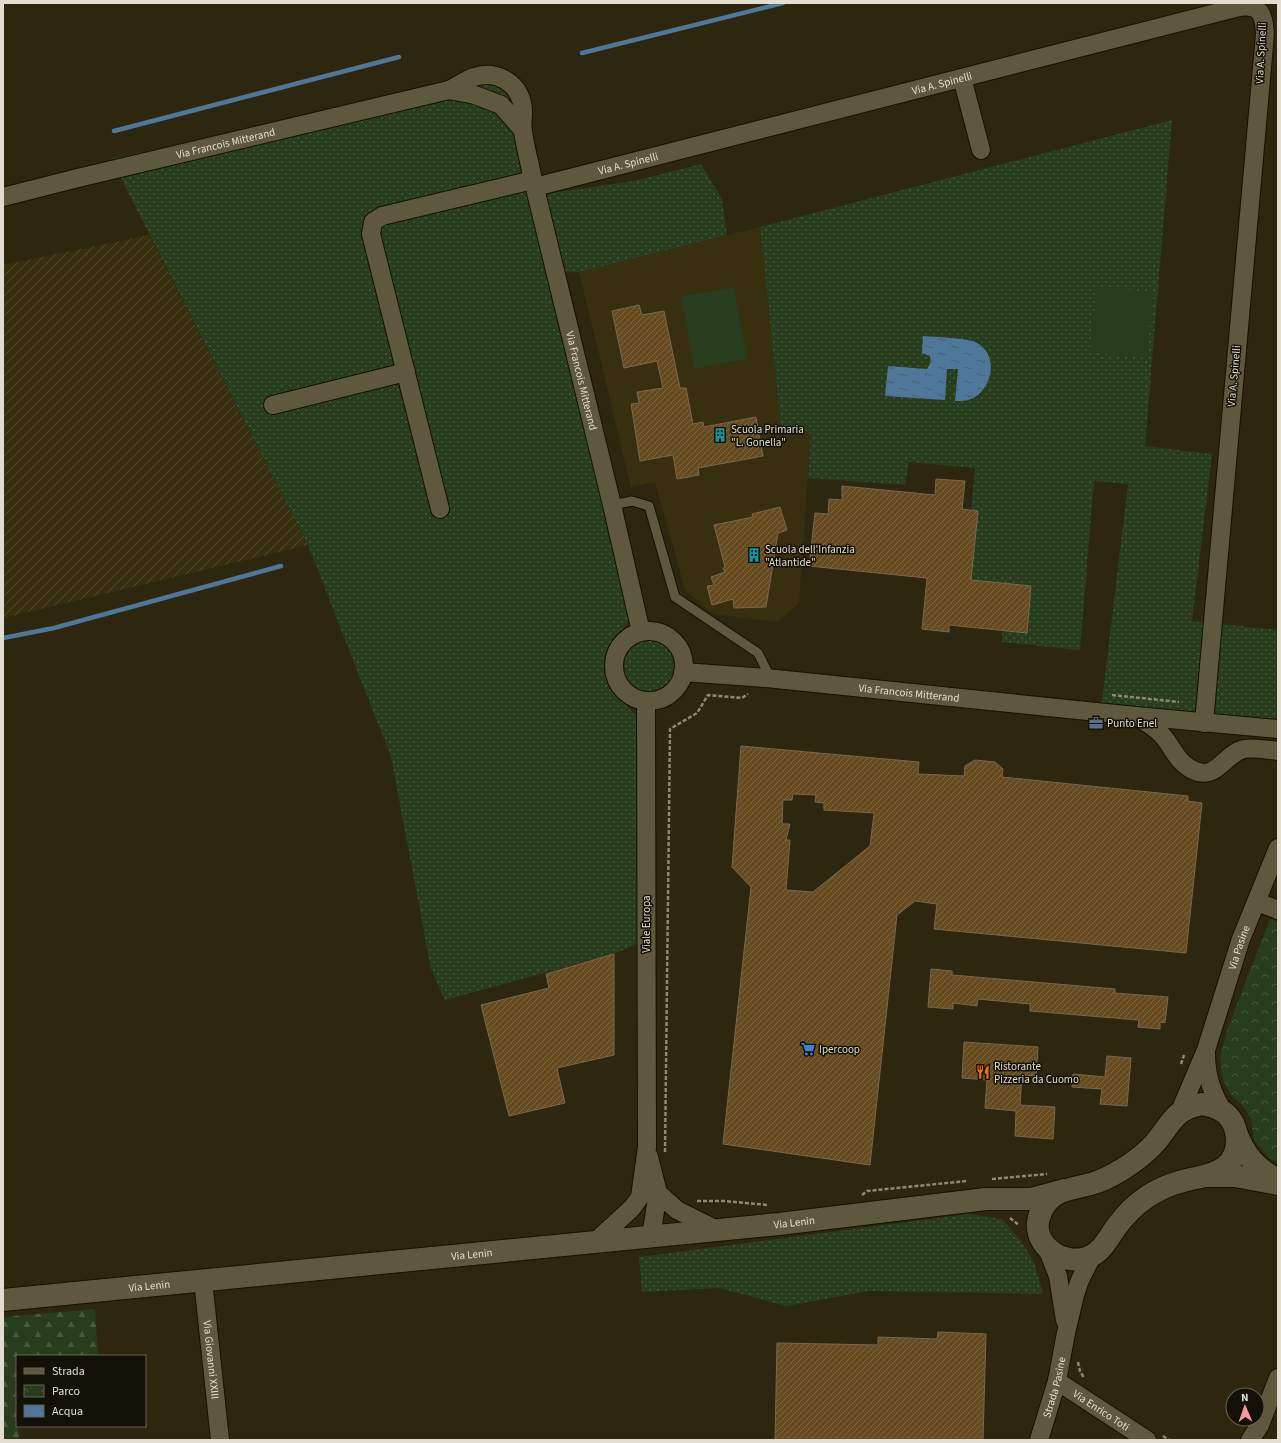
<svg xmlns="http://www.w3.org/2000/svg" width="1281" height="1443" font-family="'Source Sans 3',sans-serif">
	<defs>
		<pattern id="industrial-furrows" width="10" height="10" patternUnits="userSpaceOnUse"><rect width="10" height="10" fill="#372f0e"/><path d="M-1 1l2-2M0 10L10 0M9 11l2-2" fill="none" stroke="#544d30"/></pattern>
		<pattern id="grass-dots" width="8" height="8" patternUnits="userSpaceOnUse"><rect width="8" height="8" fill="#273d1e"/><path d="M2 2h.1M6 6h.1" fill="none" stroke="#46593e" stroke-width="1.8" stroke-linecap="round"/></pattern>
		<pattern id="forest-firs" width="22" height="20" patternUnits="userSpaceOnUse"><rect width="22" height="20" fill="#273d1e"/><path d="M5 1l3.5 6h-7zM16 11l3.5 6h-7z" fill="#46593e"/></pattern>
		<pattern id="park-crowns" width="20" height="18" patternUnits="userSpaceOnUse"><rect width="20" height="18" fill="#273d1e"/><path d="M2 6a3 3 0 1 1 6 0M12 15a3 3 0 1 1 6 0" fill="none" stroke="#46593e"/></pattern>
		<pattern id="water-ripples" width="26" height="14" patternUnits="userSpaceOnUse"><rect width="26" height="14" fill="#4e7799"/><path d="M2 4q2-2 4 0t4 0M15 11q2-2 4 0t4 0" fill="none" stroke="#4a5f70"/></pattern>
		<pattern id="building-hatch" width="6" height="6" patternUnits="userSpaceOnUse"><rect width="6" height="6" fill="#654b1f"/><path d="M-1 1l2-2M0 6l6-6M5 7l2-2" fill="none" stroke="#7b643e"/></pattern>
	</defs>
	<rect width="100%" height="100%" fill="#2d270f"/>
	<path fill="#372f0e" d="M760,227L781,427L811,433L799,604L777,622L713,614L685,590L655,482L631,487L579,272Z"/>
	<path fill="url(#industrial-furrows)" d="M149,235L308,545L3,618V265Z"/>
	<g fill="url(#grass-dots)">
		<path d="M504,73L530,196L634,181L701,164L722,199L727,235L579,272L549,273L606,496L629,619L605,663L609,688L645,725L638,943L614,954L445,1000L431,969L391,757L308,545L111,159Z"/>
		<path d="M1172,120L1145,446L1212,454L1192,621L1278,630V724L1101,709L1128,484L1094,481L1080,650L1002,642V630L1027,633L1031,586L971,580L977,511L971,510L975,468L909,462L905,485L808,478L811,434L781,427L760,227Z"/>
		<circle cx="650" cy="666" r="26"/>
		<path d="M969,1214L1002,1219L1021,1241L1034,1262L1043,1294L869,1291L787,1306L719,1288L642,1292L639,1257Z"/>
	</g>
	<path fill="url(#forest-firs)" d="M95,1309L98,1356H17V1387H15L19,1438L3,1439V1317Z"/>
	<path fill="url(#park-crowns)" d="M1270,919L1278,922V1162L1270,1159L1254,1140L1251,1119L1243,1106L1231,1095L1222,1078L1220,1057L1227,1030Z"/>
	<g fill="#273d1e">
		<path d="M1097,286L1154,293L1146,358L1090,352Z"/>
		<path d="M734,287L747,359L694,369L681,296Z"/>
	</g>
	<path fill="url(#water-ripples)" d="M923,336C935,337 966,338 975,342C1000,353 993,390 971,399C966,401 960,401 955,401L958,369H947L945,400L885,396L888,366L927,369L931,362L930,356L922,353Z"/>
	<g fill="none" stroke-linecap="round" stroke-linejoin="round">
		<g stroke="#4e7799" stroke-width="4.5">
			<path d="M582,53L783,3"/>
			<path d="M114,131L399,57"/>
			<path d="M3,638L54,628L281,566"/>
		</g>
	</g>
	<g fill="url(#building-hatch)" stroke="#786851" fill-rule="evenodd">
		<path d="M639,305L642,315L664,311L680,388H686L693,424L703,422L704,427L756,417L763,456L698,468L699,475L677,479L673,455L640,461L631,404L639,403L637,392L663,388L657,361L624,368L612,311Z"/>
		<path d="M936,479L965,481L962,509L978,511L971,580L1031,586L1027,633L949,625V632L922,629L927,578L809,566L815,513L828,514L829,499L842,500V486L935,495Z"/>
		<path d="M780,507L787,530L778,533L766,607L734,608L733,599L712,605L707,586L714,585L711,577L725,572L723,568L725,567L714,525L753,517L752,514Z"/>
		<path d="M741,746L919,762L918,774L964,776L965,766L975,760L995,762L1003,769L1002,777L1188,796V801L1202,803L1186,953L934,929L937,904L915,901L897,915L870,1165L723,1144L751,887L732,867ZM793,794L816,795L815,802L824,803V810L874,813L870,846L813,892L786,890L790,840H786L790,824H782L783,800H792Z"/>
		<path d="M614,954V1055L557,1068L565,1103L509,1116L481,1005L549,988L546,974Z"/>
		<path d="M931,969L952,971V975L1115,989V993L1168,997L1165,1023L1160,1022V1029L1138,1027L1139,1020L1030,1011V1004L978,999L977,1006L953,1003V1009L928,1007Z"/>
		<path d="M964,1042L1038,1047L1036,1076L1022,1075L1020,1105L1055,1107L1053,1139L1015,1136L1016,1111L985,1108L987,1080L962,1078Z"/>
		<path d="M1107,1056L1131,1058L1127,1106L1100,1104L1102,1089L1072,1087L1073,1074L1105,1077Z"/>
		<path d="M938,1332L986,1334L983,1440H775L777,1343L878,1345V1337L937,1339Z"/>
	</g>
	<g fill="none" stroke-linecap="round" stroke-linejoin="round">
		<defs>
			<path id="lane" d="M612,505L632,501L649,506L675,597L758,653L767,671L766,678"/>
			<g id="street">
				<path d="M962,78L981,150"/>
				<path d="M449,90L475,95L501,105L522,129"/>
				<path id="s1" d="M535,187L1239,7C1261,4 1264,15 1265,34L1204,723"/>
				<path id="s2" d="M3,197L78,178L449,90C457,86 466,80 474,77C496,70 517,82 522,103C525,113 521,122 523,131C525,147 530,164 533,180L612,505L641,632"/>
				<path d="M273,405L406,372"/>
				<path d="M440,509L371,234L373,222L382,216L533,180"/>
				<circle cx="649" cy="666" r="35"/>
				<path id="s3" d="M683,672L766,678L1136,716"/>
				<path d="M1278,729L1136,716C1144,721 1153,726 1161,734C1172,745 1176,761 1191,769C1217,783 1223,754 1244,749C1255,747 1268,750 1278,751"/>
				<path d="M1257,902L1278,910"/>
				<path d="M1206,1053C1206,1076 1212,1093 1224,1113"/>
				<path id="s4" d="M1180,1111L1206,1050L1241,939L1278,848"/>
				<path d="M649,1157L658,1193L677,1210L717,1230"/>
				<path d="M651,1236L658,1193"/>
				<path d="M595,1242L632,1208L640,1197L647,1147L646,701"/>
				<path d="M1047,1248L1058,1276L1065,1320"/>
				<path id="s5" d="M203,1280L220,1440"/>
				<path id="s6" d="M1057,1381L1147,1440"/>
				<path id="s7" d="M1039,1440L1057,1381L1066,1333L1075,1295L1080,1280L1093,1254"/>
				<path d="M1250,1440L1260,1425L1278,1378"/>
			</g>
			<g id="secondary">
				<path d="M1203,1104C1211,1106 1218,1107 1225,1113C1240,1126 1242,1153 1225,1167C1213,1176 1198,1177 1183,1181C1156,1188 1133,1204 1117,1226C1109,1237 1102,1252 1089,1257C1062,1268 1027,1242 1041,1212C1050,1190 1070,1189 1091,1184C1102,1181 1113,1175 1123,1169C1134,1162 1145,1154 1154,1144C1171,1125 1174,1108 1203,1104Z"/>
				<path d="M1236,1132C1245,1156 1256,1168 1278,1180"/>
				<path d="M1207,1176H1235L1278,1184"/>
				<path id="s8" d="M3,1300L779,1224L986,1199H1031L1064,1190"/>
			</g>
		</defs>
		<use href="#lane" stroke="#151000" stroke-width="11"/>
		<use href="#street" stroke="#151000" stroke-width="20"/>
		<use href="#secondary" stroke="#151000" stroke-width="24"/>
		<g stroke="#8e8976" stroke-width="2.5" stroke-dasharray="4 2" stroke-linecap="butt">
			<path d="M1112,695L1179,702"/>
			<path d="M1181,1064L1184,1055"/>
			<path d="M665,1152L670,729L697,713L708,695L742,698L748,694"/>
			<path d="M992,1179L1047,1174"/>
			<path d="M862,1195L867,1191L967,1181"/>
			<path d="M697,1201H724L768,1205"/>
			<path d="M1010,1218L1019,1225"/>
			<path d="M1078,1362L1080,1371L1084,1378"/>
			<path d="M1163,1436L1169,1440"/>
		</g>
		<use href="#lane" stroke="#5e583e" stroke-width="9"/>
		<use href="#street" stroke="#5e583e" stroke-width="18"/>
		<use href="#secondary" stroke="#5e583e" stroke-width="22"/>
	</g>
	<defs>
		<symbol id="building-bare" viewBox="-9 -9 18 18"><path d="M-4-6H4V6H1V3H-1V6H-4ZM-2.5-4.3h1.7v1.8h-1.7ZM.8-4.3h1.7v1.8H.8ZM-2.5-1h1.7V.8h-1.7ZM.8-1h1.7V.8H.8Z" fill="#0f9aa8" stroke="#131006" stroke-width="2.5" paint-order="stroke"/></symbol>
		<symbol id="office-bare" viewBox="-9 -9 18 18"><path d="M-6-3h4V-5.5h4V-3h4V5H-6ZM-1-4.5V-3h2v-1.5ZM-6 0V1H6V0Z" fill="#5c6f8a" stroke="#131006" stroke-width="2.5" paint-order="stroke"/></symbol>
		<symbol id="supermarket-bare" viewBox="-9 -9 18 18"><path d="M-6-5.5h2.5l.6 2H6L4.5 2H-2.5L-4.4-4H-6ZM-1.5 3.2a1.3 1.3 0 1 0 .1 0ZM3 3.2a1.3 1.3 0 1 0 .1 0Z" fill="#3f7fe0" stroke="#131006" stroke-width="2.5" paint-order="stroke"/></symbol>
		<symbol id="restaurant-bare" viewBox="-9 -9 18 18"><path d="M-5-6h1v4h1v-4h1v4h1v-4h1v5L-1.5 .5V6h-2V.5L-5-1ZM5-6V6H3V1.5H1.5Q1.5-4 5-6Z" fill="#e8710a" stroke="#131006" stroke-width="2.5" paint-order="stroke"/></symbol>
	</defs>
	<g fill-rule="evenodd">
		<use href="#building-bare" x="710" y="425" width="20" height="20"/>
		<use href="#building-bare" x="744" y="545" width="20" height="20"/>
		<use href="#office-bare" x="1086" y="713" width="20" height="20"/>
		<use href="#supermarket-bare" x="798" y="1039" width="20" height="20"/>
		<use href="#restaurant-bare" x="973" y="1062" width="20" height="20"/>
	</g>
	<g text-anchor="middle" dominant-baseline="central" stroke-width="3" stroke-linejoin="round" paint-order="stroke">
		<g font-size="11" fill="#e1ddcf" stroke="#131006">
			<text transform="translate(1261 53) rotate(-87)">Via A. Spinelli</text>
			<text stroke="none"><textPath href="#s1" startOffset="420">Via A. Spinelli</textPath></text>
			<text stroke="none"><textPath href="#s2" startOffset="229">Via Francois Mitterand</textPath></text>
			<text stroke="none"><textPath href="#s1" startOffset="96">Via A. Spinelli</textPath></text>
			<text transform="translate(1234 376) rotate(-85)">Via A. Spinelli</text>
			<text stroke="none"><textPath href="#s2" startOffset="833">Via Francois Mitterand</textPath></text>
			<text stroke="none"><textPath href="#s3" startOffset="227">Via Francois Mitterand</textPath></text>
			<text transform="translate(646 924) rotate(-90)">Viale Europa</text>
			<text stroke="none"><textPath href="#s4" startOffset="174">Via Pasine</textPath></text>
			<text stroke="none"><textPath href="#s8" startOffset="795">Via Lenin</textPath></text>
			<text stroke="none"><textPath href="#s8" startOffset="471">Via Lenin</textPath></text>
			<text stroke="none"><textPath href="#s8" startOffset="147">Via Lenin</textPath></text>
			<text stroke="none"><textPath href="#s5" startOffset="80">Via Giovanni XXIII</textPath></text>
			<text stroke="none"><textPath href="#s7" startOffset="55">Strada Pasine</textPath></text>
			<text stroke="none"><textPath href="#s6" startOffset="53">Via Enrico Toti</textPath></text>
		</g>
		<g font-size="11" fill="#e1ddcf" stroke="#131006" text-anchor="start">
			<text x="731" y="429">Scuola Primaria<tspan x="731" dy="13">"L. Gonella"</tspan></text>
			<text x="765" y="549">Scuola dell'Infanzia<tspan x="765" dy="13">"Atlantide"</tspan></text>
			<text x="1107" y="723">Punto Enel</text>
			<text x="819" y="1049">Ipercoop</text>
			<text x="994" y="1066">Ristorante<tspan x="994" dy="13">Pizzeria da Cuomo</tspan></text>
		</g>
	</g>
	<rect width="1281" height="1443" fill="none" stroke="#e1ddcf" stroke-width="8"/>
	<rect x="16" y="1355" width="130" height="72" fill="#131006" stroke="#656256"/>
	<rect x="24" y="1368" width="20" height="6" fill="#5e583e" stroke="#656256"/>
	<text x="52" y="1375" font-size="12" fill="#e1ddcf">Strada</text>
	<rect x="24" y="1385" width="20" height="12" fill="url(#park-crowns)" stroke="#656256"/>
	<text x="52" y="1395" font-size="12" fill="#e1ddcf">Parco</text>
	<rect x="24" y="1405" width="20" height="12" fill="url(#water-ripples)" stroke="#656256"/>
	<text x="52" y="1415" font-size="12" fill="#e1ddcf">Acqua</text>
	<g transform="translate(1245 1407) rotate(358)"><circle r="19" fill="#131006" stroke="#656256"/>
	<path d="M0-3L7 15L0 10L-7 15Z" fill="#f59b9f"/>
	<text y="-6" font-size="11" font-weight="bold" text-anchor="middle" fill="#e1ddcf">N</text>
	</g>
</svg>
